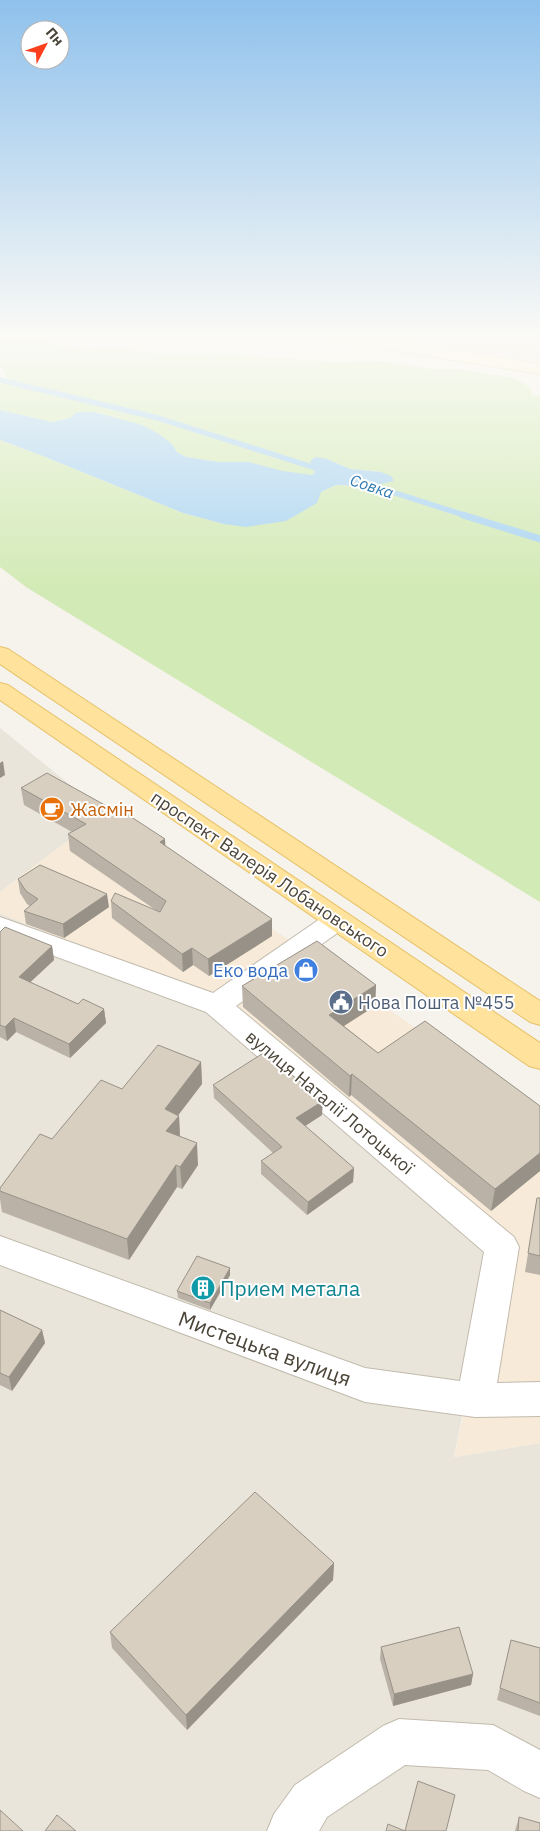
<svg xmlns="http://www.w3.org/2000/svg" width="540" height="1831" font-family="'IBM Plex Sans',sans-serif">
	<rect width="100%" height="100%" fill="#f6f3ec"/>
	<g fill="#eae5da">
		<path d="M373,335H540V362L508,357Z"/>
		<path d="M0,728L105,813L0,892Z"/>
		<path d="M0,913L216,1005L496,1248L454,1457L540,1443V1831H0Z"/>
	</g>
	<path fill="#f7ead8" d="M105,813L540,1114V1443L454,1457L502,1247L216,1005L0,913V892Z"/>
	<path fill="#d2eab5" d="M0,335H21L86,351L109,348L159,353H212L334,362L383,361L432,369H457L515,378L531,388V395L540,397V902L26,587L0,567V440L43,456L183,513L224,524L321,492L336,485L372,486L381,472L350,469L327,459L313,467L315,472L312,475L283,472L248,462H219L186,457L177,452L172,444L142,425L94,412L52,422L0,410V385L7,382L4,370L0,367Z"/>
	<path fill="#a9d4f2" d="M0,410L52,422L70,418L77,412H94L142,425L159,434L172,444L177,452L186,457L219,462H248L283,471L312,475L315,472L310,461L316,457L327,459L350,469L381,472L391,476L394,481L372,486L336,485L321,492L317,503L286,521L246,527L224,524L183,513L43,456L0,440Z"/>
	<g fill="none" stroke-linecap="round" stroke-linejoin="round">
		<g stroke="#a9d4f2" stroke-width="5.5">
			<path d="M0,380L158,418L325,471"/>
			<path d="M361,482L467,516"/>
		</g>
		<path stroke="#a9d4f2" stroke-width="7" d="M463,515L540,539"/>
		<defs>
			<g id="minor">
				<path d="M337,911L347,914L351,920L347,926L236,1006L514,1237L519,1247L497,1383L540,1382V1416L475,1417L365,1402L0,1265V1236L365,1368L460,1381L484,1252L206,1012L0,936V917L213,993L327,914Z"/>
				<path d="M399,1719L493,1725L540,1750V1798L524,1791L488,1770L405,1765L327,1817L319,1831H267L274,1814L295,1785L383,1726Z"/>
			</g>
			<path id="secondary" d="M321,335H357L540,364V374L328,340L323,338Z"/>
			<g id="primary">
				<path d="M0,647L8,649L540,1001V1025L530,1022L0,664Z"/>
				<path d="M0,683L8,685L540,1043V1069L529,1066L0,700Z"/>
			</g>
		</defs>
		<use href="#minor" stroke="#c2bbae" stroke-width="2"/>
		<use href="#secondary" stroke="#d6c79b" stroke-width="2"/>
		<use href="#primary" stroke="#e6c16a" stroke-width="2"/>
		<use href="#minor" fill="#fff" fill-rule="evenodd"/>
		<use href="#secondary" fill="#fff3cd" fill-rule="evenodd"/>
		<use href="#primary" fill="#ffe39c" fill-rule="evenodd"/>
	</g>
	<g fill="#bab2a6">
		<path d="M87,335H108L103,338Z"/>
		<path d="M21,788L165,839V846L272,936L209,976L193,965L183,972L112,918L111,901L157,911L70,851L68,834L72,832L24,805Z"/>
		<path d="M18,879L109,907L64,938L26,924L24,911L30,906L27,904L20,893Z"/>
		<path d="M0,932L52,946L54,960L30,982L78,1004L104,1009L106,1023L70,1058L16,1032L7,1041L0,1037Z"/>
		<path d="M376,985L375,1006L344,1026L378,1053L540,1106V1171L491,1211L351,1095L349,1097L243,1007L242,986Z"/>
		<path d="M201,1062L202,1084L178,1115L179,1116L180,1136L198,1165L182,1189L177,1187L129,1260L2,1212L0,1199V1188L52,1139Z"/>
		<path d="M213,1085L322,1115L305,1126L354,1168L353,1182L307,1215L261,1174V1161L273,1153L214,1098Z"/>
		<path d="M537,1198H540V1275L525,1272Z"/>
		<path d="M230,1268V1275L210,1310L178,1298L177,1291Z"/>
		<path d="M0,1310L42,1330L45,1343L12,1391L0,1385Z"/>
		<path d="M334,1563L333,1580L187,1730L112,1648L110,1632Z"/>
		<path d="M511,1640L540,1648V1716L497,1700Z"/>
		<path d="M381,1647L473,1674L471,1685L393,1706L380,1659Z"/>
		<path d="M519,1817L540,1831H515Z"/>
	</g>
	<g fill="#979187">
		<path d="M103,335H108L103,338Z"/>
		<path d="M3,761L5,775L0,778V763Z"/>
		<path d="M165,839L166,856L160,842Z"/>
		<path d="M107,894L109,907L64,938L63,924Z"/>
		<path d="M272,919V936L209,976L208,959Z"/>
		<path d="M52,946L54,960L21,991L19,977Z"/>
		<path d="M192,948L193,965L183,972L182,954Z"/>
		<path d="M376,985L375,1006L328,1036L329,1015Z"/>
		<path d="M104,1009L106,1023L70,1058L69,1044Z"/>
		<path d="M14,1018L16,1032L7,1041L5,1027Z"/>
		<path d="M201,1062L202,1084L170,1126L179,1116L180,1137L167,1152L165,1109Z"/>
		<path d="M352,1074L351,1095L349,1097L350,1076Z"/>
		<path d="M323,1101L322,1115L296,1132V1118Z"/>
		<path d="M197,1143L198,1165L182,1189L180,1167Z"/>
		<path d="M540,1153V1171L491,1211L495,1189Z"/>
		<path d="M176,1165L177,1187L129,1260L127,1239Z"/>
		<path d="M354,1168L353,1182L307,1215L308,1202Z"/>
		<path d="M230,1268V1275L210,1310V1303Z"/>
		<path d="M42,1330L45,1343L12,1391L9,1377Z"/>
		<path d="M334,1563L333,1580L187,1730L186,1715Z"/>
		<path d="M473,1674L471,1685L393,1706L394,1694Z"/>
	</g>
	<g fill="#d8cfc1" stroke="#979187">
		<path d="M47,773L112,809L116,807L165,839L160,842L272,919L208,959L192,948L182,954L111,901L115,893L160,912L166,901L68,834L86,824L21,788Z"/>
		<path d="M40,865L107,894L63,924L24,911L38,899L26,891L18,879Z"/>
		<path d="M5,927L52,946L19,977L78,1004L83,999L104,1009L69,1044L14,1018L5,1027L0,1025V932Z"/>
		<path d="M317,941L376,985L329,1015L378,1053L425,1021L540,1106V1153L495,1189L352,1074L350,1076L242,986Z"/>
		<path d="M158,1045L201,1062L165,1109L179,1116L166,1131L197,1143L180,1167L176,1165L127,1239L0,1191V1188L40,1134L52,1139L101,1080L122,1089Z"/>
		<path d="M265,1052L323,1101L296,1118L354,1168L308,1202L261,1161L282,1147L213,1085Z"/>
		<path d="M537,1198H540V1256L528,1253Z"/>
		<path d="M197,1256L230,1268L210,1303L177,1291Z"/>
		<path d="M0,1310L42,1330L9,1377L0,1373Z"/>
		<path d="M255,1492L334,1563L186,1715L110,1632Z"/>
		<path d="M459,1627L473,1674L394,1694L381,1647Z"/>
		<path d="M511,1640L540,1648V1703L500,1688Z"/>
		<path d="M418,1781L455,1795L446,1831H405Z"/>
		<path d="M0,1810L23,1831H0Z"/>
		<path d="M57,1815L76,1831H45Z"/>
		<path d="M519,1817L540,1823V1831H518Z"/>
		<path d="M388,1824L405,1831H386Z"/>
	</g>
	<linearGradient id="sky" x2="0" y2="1"><stop stop-color="#8fc1ec"/><stop offset="0.57" stop-color="#fbfaf6"/><stop offset="1" stop-color="#fbfaf6" stop-opacity="0"/></linearGradient>
	<rect width="540" height="591" fill="url(#sky)"/>
	<defs>
		<symbol id="cafe-disc" viewBox="-11 -11 22 22"><circle r="9.5" fill="#e8710a" stroke="#fff"/><path d="M-5.5-4.5H6V0H3Q3 3.5 0 3.5H-2.5Q-5.5 3.5-5.5 0ZM3-3.2v2h1.7v-2ZM-6 4.5H4V6H-6Z" fill="#fff"/></symbol>
		<symbol id="shop-disc" viewBox="-11 -11 22 22"><circle r="9.5" fill="#3f7fe0" stroke="#fff"/><path d="M-5-2.5h2.3a2.7 3.5 0 0 1 5.4 0H5L5.5 6h-11ZM-1.5-2.5h3a1.5 2.3 0 0 0-3 0Z" fill="#fff"/></symbol>
		<symbol id="civic-disc" viewBox="-11 -11 22 22"><circle r="9.5" fill="#5c6f8a" stroke="#fff"/><path d="M-.6-6.5H3V-4.5H.6V-3L4-1V1h2V6H-6V1h2V-1L-.6-3ZM-1.2 2.5V6h2.4V2.5Z" fill="#fff"/></symbol>
		<symbol id="building-disc" viewBox="-11 -11 22 22"><circle r="9.5" fill="#0f9aa8" stroke="#fff"/><path d="M-4-6H4V6H1V3H-1V6H-4ZM-2.5-4.3h1.7v1.8h-1.7ZM.8-4.3h1.7v1.8H.8ZM-2.5-1h1.7V.8h-1.7ZM.8-1h1.7V.8H.8Z" fill="#fff"/></symbol>
	</defs>
	<g fill-rule="evenodd">
		<use href="#cafe-disc" x="38" y="795" width="28" height="28"/>
		<use href="#shop-disc" x="292" y="956" width="28" height="28"/>
		<use href="#civic-disc" x="327" y="988" width="28" height="28"/>
		<use href="#building-disc" x="189" y="1274" width="28" height="28"/>
	</g>
	<g text-anchor="middle" dominant-baseline="central" stroke-width="4" stroke-linejoin="round" paint-order="stroke">
		<g font-size="16" font-style="italic" fill="#2e7ab2" stroke="#fff">
			<text transform="translate(372 486) rotate(18)">Совка</text>
		</g>
		<g font-size="18" fill="#c56008" stroke="#fff" text-anchor="start">
			<text x="70" y="809">Жасмін</text>
		</g>
		<g font-size="18" fill="#4b4439" stroke="#fff">
			<text transform="translate(270 874) rotate(34)">проспект Валерія Лобановського</text>
			<text transform="translate(330 1102) rotate(40)">вулиця Наталії Лотоцької</text>
		</g>
		<g font-size="18" fill="#366cbe" stroke="#fff" text-anchor="end">
			<text x="288" y="970">Еко вода</text>
		</g>
		<g font-size="18" fill="#4e5e75" stroke="#fff" text-anchor="start">
			<text x="358" y="1002">Нова Пошта №455</text>
		</g>
		<g font-size="21" fill="#0d838f" stroke="#fff" text-anchor="start">
			<text x="220" y="1288">Прием метала</text>
		</g>
		<g font-size="21" fill="#4b4439" stroke="#fff">
			<text transform="translate(265 1348) rotate(20)">Мистецька вулиця</text>
		</g>
	</g>
	<g transform="translate(45 45) rotate(49)"><circle r="24" fill="#ffffff" stroke="#b7b4b0"/>
	<path d="M0-4L9 19L0 12L-9 19Z" fill="#fc3f1d"/>
	<text y="-8" font-size="14" font-weight="bold" text-anchor="middle" fill="#4b4439">Пн</text>
	</g>
</svg>
